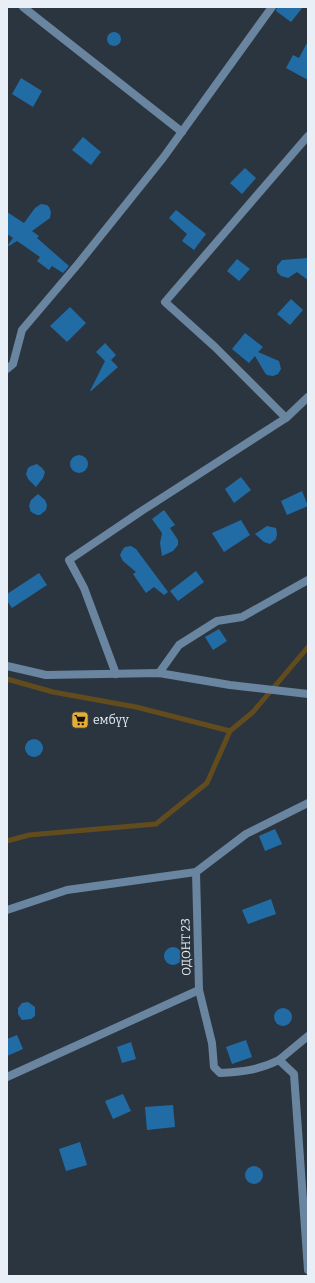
<svg xmlns="http://www.w3.org/2000/svg" width="315" height="1283" font-family="Bitter,serif">
	<rect width="100%" height="100%" fill="#2b353f"/>
	<g fill="none" stroke-linecap="round" stroke-linejoin="round">
		<g stroke="#624c1e" stroke-width="5">
			<path d="M7,679L53,692L136,707L230,731"/>
			<path d="M7,841L29,835L156,824L207,783L230,731L253,712L308,647"/>
		</g>
	</g>
	<g fill="#226ca6">
		<path d="M277,7H303L291,22L276,11Z"/>
		<circle cx="114" cy="39" r="7"/>
		<path d="M308,41V80L286,68L293,55L299,58Z"/>
		<path d="M21,78L42,91L33,107L12,94Z"/>
		<path d="M83,137L101,152L91,165L72,150Z"/>
		<path d="M245,168L256,178L242,194L230,183Z"/>
		<path d="M41,204L47,205L49,207L51,212L50,218L32,231L39,236L37,238L69,266L63,273L52,266L49,270L37,261L40,257L17,241L9,246L8,245L13,238L7,234V212L24,223L35,208Z"/>
		<path d="M176,210L206,234L194,250L182,241L187,234L169,218Z"/>
		<path d="M308,258V280L297,272L288,278L281,276L277,272V266L282,260Z"/>
		<path d="M237,259L250,269L239,281L227,271Z"/>
		<path d="M291,299L303,310L290,325L277,314Z"/>
		<path d="M70,307L86,323L67,342L50,326Z"/>
		<path d="M245,333L263,347L258,352L279,361L281,369L278,374L273,376L267,375L265,373L255,356L249,363L232,349Z"/>
		<path d="M105,343L116,355L111,360L118,367L91,391H90L105,361L96,352Z"/>
		<circle cx="79" cy="464" r="9"/>
		<path d="M37,464L42,468L45,472L43,478L36,487L28,479L26,474L28,468L31,466Z"/>
		<path d="M241,477L251,490L234,503L225,489Z"/>
		<path d="M302,491L308,506L287,515L281,501Z"/>
		<path d="M38,494L45,500L47,505L46,510L40,515H37L31,512L29,506L31,500Z"/>
		<path d="M164,510L175,525L170,528L178,540V545L173,551L162,556L160,543L162,533L152,519Z"/>
		<path d="M241,520L250,535L224,552L212,533Z"/>
		<path d="M267,526L276,528L277,534L276,539L270,544L264,542L255,534Z"/>
		<path d="M131,546L136,549L168,592L164,595L154,587L146,593L133,574L136,572L123,561L120,555L123,549L125,547Z"/>
		<path d="M196,571L204,582L178,601L170,591Z"/>
		<path d="M39,573L47,585L12,608L7,601V594Z"/>
		<path d="M219,629L227,641L213,650L205,637Z"/>
		<circle cx="34" cy="748" r="9"/>
		<path d="M275,829L282,844L265,851L259,836Z"/>
		<path d="M271,899L276,914L248,924L242,910Z"/>
		<circle cx="173" cy="956" r="9"/>
		<path d="M28,1002L35,1007V1016L31,1019L22,1020L18,1014V1008L22,1003Z"/>
		<circle cx="283" cy="1017" r="9"/>
		<path d="M17,1035L23,1049L7,1056V1039Z"/>
		<path d="M246,1040L252,1057L232,1064L226,1047Z"/>
		<path d="M131,1042L136,1059L122,1063L117,1047Z"/>
		<path d="M123,1094L131,1111L113,1119L105,1101Z"/>
		<path d="M173,1105L175,1127L147,1130L145,1107Z"/>
		<path d="M80,1142L87,1165L66,1171L59,1149Z"/>
		<circle cx="254" cy="1175" r="9"/>
	</g>
	<g fill="none" stroke-linecap="round" stroke-linejoin="round">
		<g stroke="#6985a0" stroke-width="8">
			<path d="M23,7L182,132"/>
			<path d="M7,369L13,364L22,330L78,264L163,158L272,7"/>
			<path d="M286,418L215,347L165,302L308,136"/>
			<path d="M7,666L46,675L159,673L230,685L308,694"/>
			<path d="M159,673L179,645L217,621L242,617L308,580"/>
			<path d="M116,674L84,588L69,560L143,510L286,418L308,397"/>
			<path d="M7,910L67,890L196,872"/>
			<path d="M199,990L212,1043L214,1067L220,1073C242,1072 259,1070 279,1060L294,1074L308,1270"/>
			<path d="M279,1060L308,1036"/>
			<path d="M7,1077L199,990L196,872L246,834L308,803"/>
		</g>
	</g>
	<defs>
		<symbol id="supermarket-square" viewBox="-11 -11 22 22"><rect x="-9" y="-9" width="18" height="18" rx="4" fill="#e4ae35" stroke="#2b353f"/><path d="M-6-5.5h2.5l.6 2H6L4.5 2H-2.5L-4.4-4H-6ZM-1.5 3.2a1.3 1.3 0 1 0 .1 0ZM3 3.2a1.3 1.3 0 1 0 .1 0Z" fill="#111"/></symbol>
	</defs>
	<g fill-rule="evenodd">
		<use href="#supermarket-square" x="70" y="710" width="20" height="20"/>
	</g>
	<g text-anchor="middle" dominant-baseline="central" stroke-width="4" stroke-linejoin="round" paint-order="stroke">
		<g font-size="12" fill="#e9eff6" stroke="#2b353f" text-anchor="start">
			<text x="93" y="720">ембүү</text>
		</g>
		<g font-size="12" fill="#e9eff6" stroke="#2b353f">
			<text transform="translate(186 947) rotate(-91)">ОДОНТ 23</text>
		</g>
	</g>
	<rect width="315" height="1283" fill="none" stroke="#e9eff6" stroke-width="16"/>
</svg>
